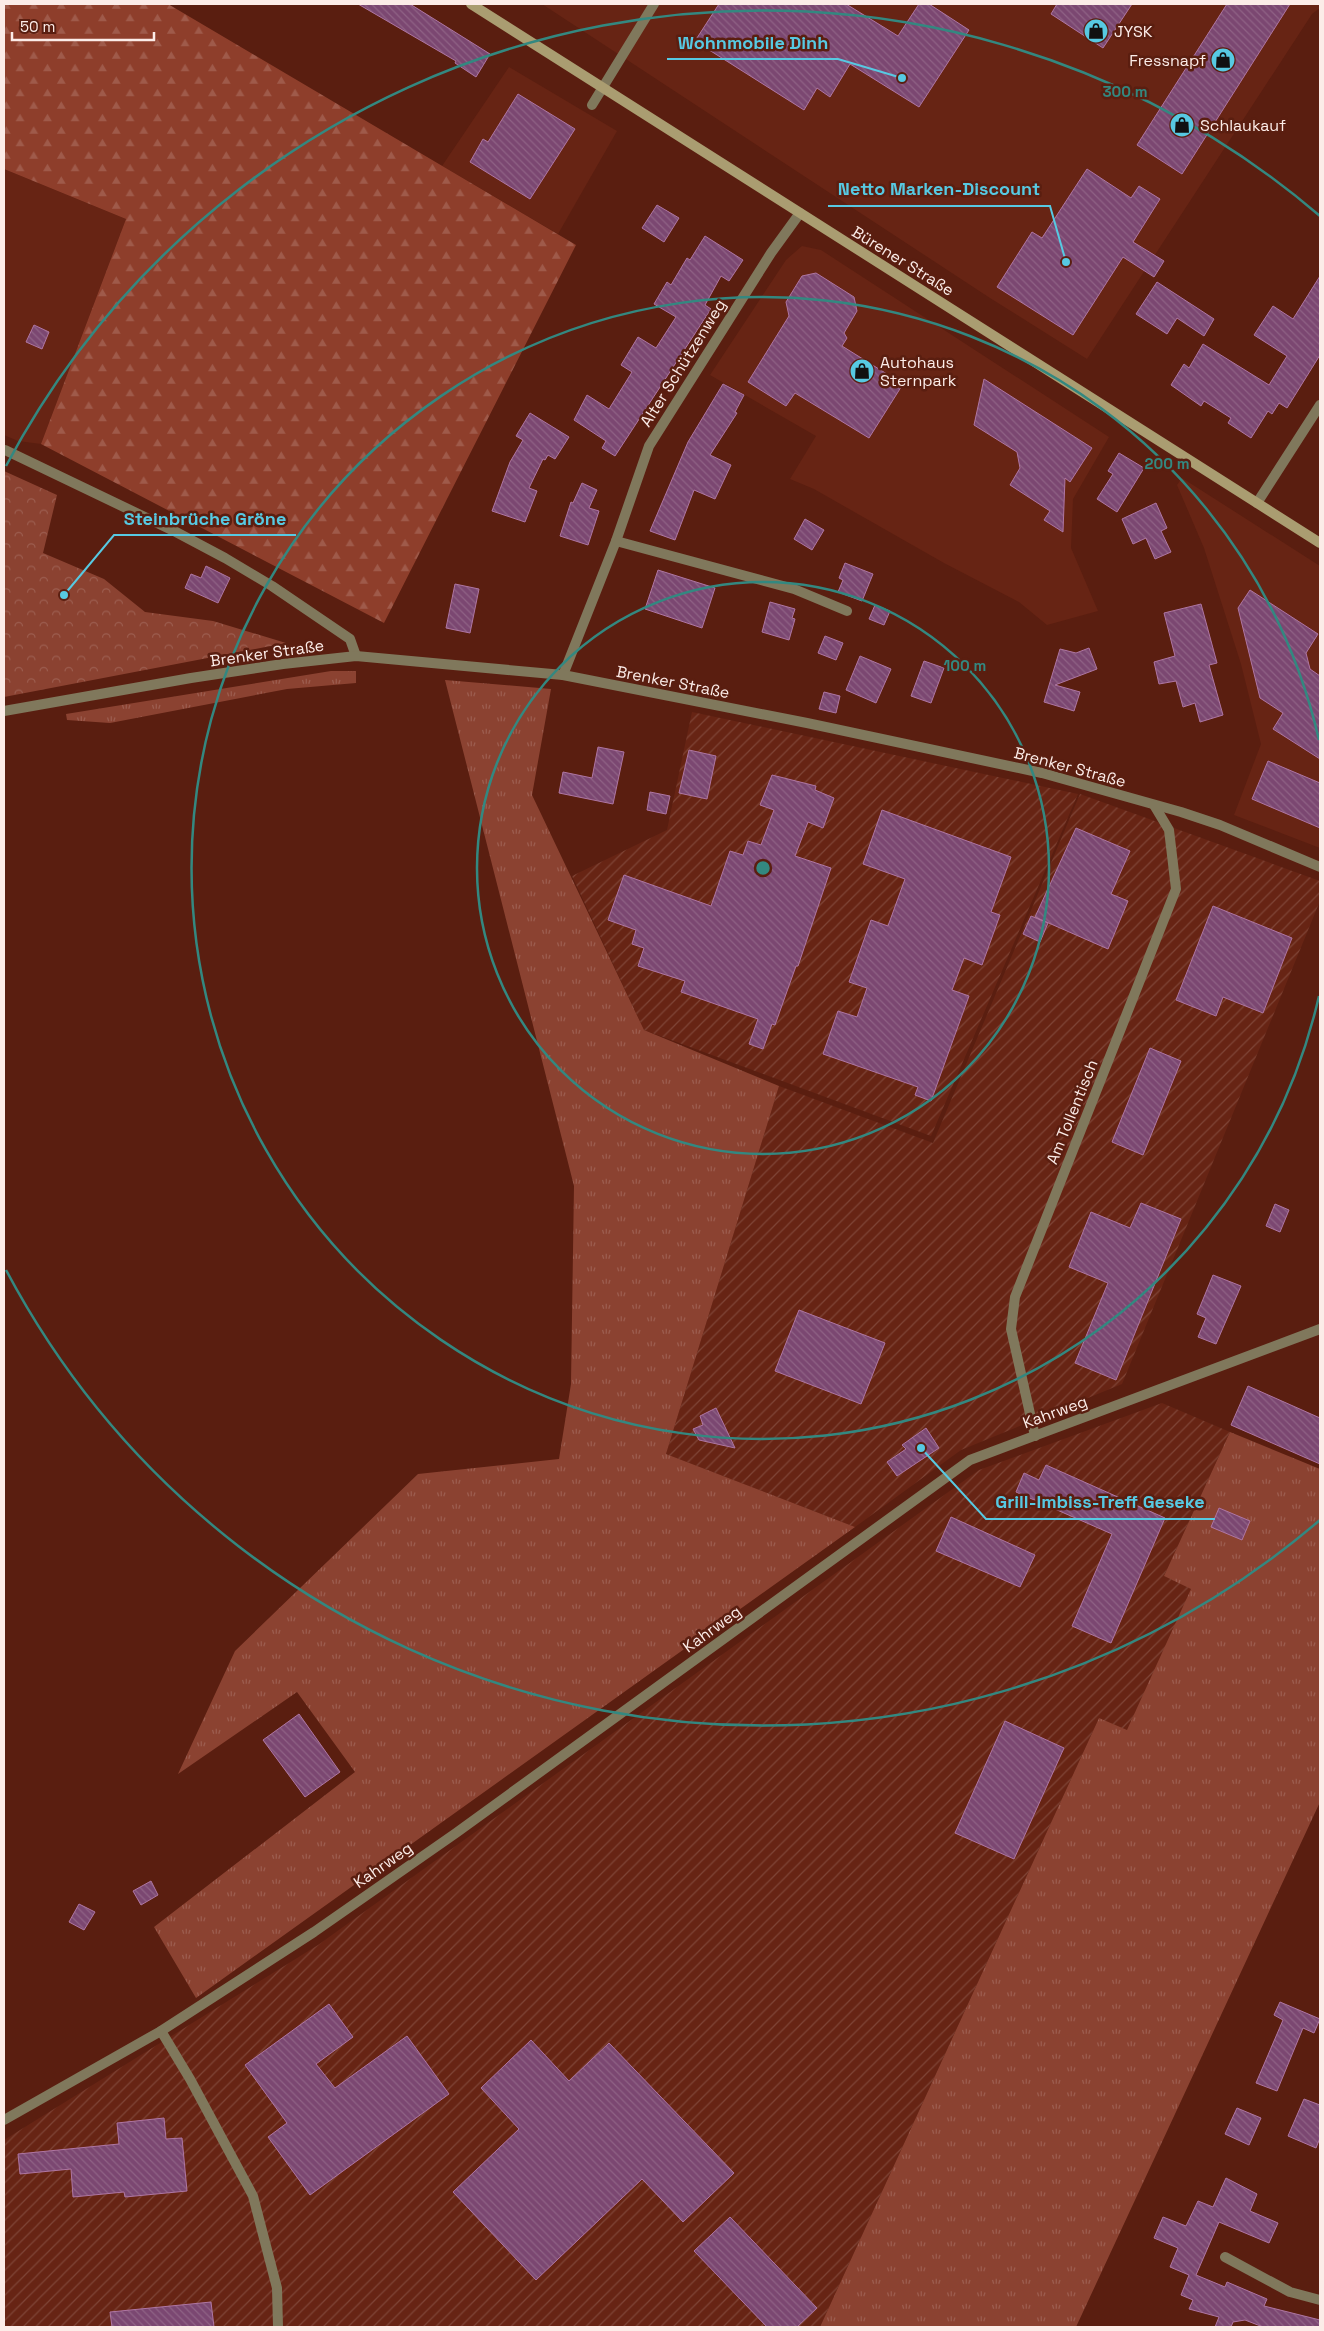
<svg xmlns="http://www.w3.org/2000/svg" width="1324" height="2331" font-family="'Space Grotesk',sans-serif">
	<defs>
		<pattern id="industrial-furrows" width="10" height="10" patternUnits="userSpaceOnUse" patternTransform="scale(1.25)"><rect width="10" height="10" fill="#672414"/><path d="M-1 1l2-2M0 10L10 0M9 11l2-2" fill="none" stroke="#7e4436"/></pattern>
		<pattern id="grass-tufts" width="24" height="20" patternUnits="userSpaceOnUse" patternTransform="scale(1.25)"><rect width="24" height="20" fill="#8b4231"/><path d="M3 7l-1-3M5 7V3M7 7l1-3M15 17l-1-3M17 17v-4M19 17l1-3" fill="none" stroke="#9c5d4f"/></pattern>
		<pattern id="forest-firs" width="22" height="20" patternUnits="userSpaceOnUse" patternTransform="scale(1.25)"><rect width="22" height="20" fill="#8e3e2b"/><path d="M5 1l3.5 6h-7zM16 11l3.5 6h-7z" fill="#9f5a4a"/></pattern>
		<pattern id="park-crowns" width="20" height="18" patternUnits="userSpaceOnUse" patternTransform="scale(1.25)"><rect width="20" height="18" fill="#8b4231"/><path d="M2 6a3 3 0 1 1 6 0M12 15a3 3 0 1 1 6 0" fill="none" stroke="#9c5d4f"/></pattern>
		<pattern id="building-back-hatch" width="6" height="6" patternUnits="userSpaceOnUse" patternTransform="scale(1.25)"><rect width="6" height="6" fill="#7b4771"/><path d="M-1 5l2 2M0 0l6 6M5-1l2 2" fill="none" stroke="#8f6285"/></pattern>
	</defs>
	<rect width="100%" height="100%" fill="#5a1e10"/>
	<g fill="#672414">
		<path d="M542,4H1320V8L1312,14L1087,359L990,298Z"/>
		<path d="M509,67L617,131L558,234L442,166Z"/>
		<path d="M4,169L126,219L41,444L18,441L4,435Z"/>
		<path d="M802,246L821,250L1109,437L1073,499L1071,548L1098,611L1047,625L1019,602L944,563L814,489L790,479L816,436L710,375L786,260Z"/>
		<path d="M1182,478L1320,566V848L1234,815L1261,744L1241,664L1204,548L1177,485Z"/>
	</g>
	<g fill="url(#industrial-furrows)">
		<path d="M692,712L1078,794L931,1136L644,1030L572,876L667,830Z"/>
		<path d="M1080,794L1320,881V901L1122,1384L961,1450L855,1527L666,1454L779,1086L933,1143Z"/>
		<path d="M1162,1403L1230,1432L1164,1576L1192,1589L1127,1731L1099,1718L820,2327H4V2140L318,1945L979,1470Z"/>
	</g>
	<g fill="url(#grass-tufts)">
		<path d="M331,671H356V683L287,689L110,723L67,720L66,714Z"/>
		<path d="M445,680L551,689L532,795L644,1030L779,1086L666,1454L855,1527L196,1998L154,1927L355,1772L297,1692L178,1774L235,1651L418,1474L559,1459L571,1384L574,1186Z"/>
		<path d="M1230,1432L1320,1469V1802L1076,2327H820L1099,1718L1127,1730L1191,1589L1164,1576Z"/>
	</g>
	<path fill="url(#forest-firs)" d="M4,4H168L576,245L384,623L41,444L126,219L4,169Z"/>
	<path fill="url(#park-crowns)" d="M4,471L57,495L43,553L104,579L145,612L213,621L286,643L4,697Z"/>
	<g fill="url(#building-back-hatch)" stroke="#af76a3">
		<path d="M358,4H410L490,54L476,77L455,63L456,61Z"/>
		<path d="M719,4H846L898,36L919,4H929L969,30L919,107L850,64L830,97L817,88L804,110L695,41Z"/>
		<path d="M1057,4H1132L1103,48L1051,14Z"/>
		<path d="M1227,4H1290L1182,174L1137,145Z"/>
		<path d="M518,94L575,129L530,199L470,162L483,139L488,142Z"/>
		<path d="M1087,169L1131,198L1139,186L1160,199L1133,242L1164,261L1154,277L1123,257L1073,335L997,287L1032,232L1042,238Z"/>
		<path d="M657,205L679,218L664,242L642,228Z"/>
		<path d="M705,236L743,260L729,281L721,276L705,305L711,309L615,456L602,448L606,441L574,420L587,395L609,409L632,372L621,365L638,337L656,348L676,317L654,304L667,282L671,285L687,258L690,260Z"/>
		<path d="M816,273L854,297L857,311L844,333L847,338L842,346L903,384L869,438L795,393L786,406L748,382L789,316L786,302L802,276Z"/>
		<path d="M1320,276V355L1287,408L1279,403L1272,414L1268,411L1251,438L1228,423L1231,418L1204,401L1201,406L1171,385L1184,364L1189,368L1203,344L1269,385L1287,356L1254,335L1273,306L1293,319Z"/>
		<path d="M1157,282L1214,319L1204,336L1177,318L1167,334L1136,314Z"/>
		<path d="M34,325L49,332L42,349L26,342Z"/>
		<path d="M984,379L1092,448L1070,482L1065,478L1063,532L1044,520L1050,511L1010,485L1020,468L1017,452L974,425Z"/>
		<path d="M723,384L744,395L735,412L737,413L710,455L731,465L715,499L694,490L675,540L650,531L688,442Z"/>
		<path d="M530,413L569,437L555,459L548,455L545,460L543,459L529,488L537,491L525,522L492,511L510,462L523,440L516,436Z"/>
		<path d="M1119,453L1144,468L1117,512L1097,499L1113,474L1108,471Z"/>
		<path d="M582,483L597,490L589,508L599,511L588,545L560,536L571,502L573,503Z"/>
		<path d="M1156,503L1167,528L1161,531L1171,552L1155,559L1146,538L1133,544L1122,519Z"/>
		<path d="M805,519L824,530L812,550L794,539Z"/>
		<path d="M845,563L873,574L862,601L838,592L843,580L839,578Z"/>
		<path d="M206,566L230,578L218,603L185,588L191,574L201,578Z"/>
		<path d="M658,570L715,588L702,628L645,609Z"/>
		<path d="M455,584L479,589L470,633L446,628Z"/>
		<path d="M1250,590L1318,634L1306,653L1310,669L1320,676V759L1273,729L1283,713L1260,698L1238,608Z"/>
		<path d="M770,602L795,609L792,618L795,619L789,640L762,632Z"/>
		<path d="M1201,604L1217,663L1209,665L1223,715L1200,722L1195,703L1183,707L1176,681L1159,684L1154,662L1175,656L1164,613Z"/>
		<path d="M875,605L890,611L884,625L869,619Z"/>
		<path d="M825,636L843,643L836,660L818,653Z"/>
		<path d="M1089,648L1097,669L1055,685L1080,692L1074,711L1044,702L1060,649L1076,653Z"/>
		<path d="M860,656L891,669L876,703L846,690Z"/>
		<path d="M924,661L944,668L931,703L911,696Z"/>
		<path d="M824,692L840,696L836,713L819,709Z"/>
		<path d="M598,747L624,752L613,804L559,793L563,772L592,778Z"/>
		<path d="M689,750L716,756L707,799L679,793Z"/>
		<path d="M1268,761L1320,783V828L1252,799Z"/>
		<path d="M772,775L816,786L815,790L834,798L823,828L808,822L795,856L831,868L798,966H796L775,1025L772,1024L763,1049L749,1044L758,1019L681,992L685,981L638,966L644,948L632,944L636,930L608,920L624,875L711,906L730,851L743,855L748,841L761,845L774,810L760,805Z"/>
		<path d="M650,792L670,796L666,814L647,810Z"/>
		<path d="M882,810L1011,857L991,912L1000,915L982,965L964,958L952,990L969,996L931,1101L915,1095L918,1087L823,1054L838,1011L857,1017L867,988L849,982L871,920L888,926L905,879L863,864Z"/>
		<path d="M1076,828L1130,851L1111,894L1128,901L1108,949L1035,917Z"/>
		<path d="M1213,906L1292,938L1263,1013L1223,997L1216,1016L1176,1000Z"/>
		<path d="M1031,916L1048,923L1040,942L1023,934Z"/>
		<path d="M1150,1048L1181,1061L1143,1155L1112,1142Z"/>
		<path d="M1141,1203L1181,1219L1116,1380L1075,1363L1108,1283L1069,1267L1091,1212L1130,1228Z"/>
		<path d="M1275,1204L1289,1210L1280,1232L1266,1226Z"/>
		<path d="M1213,1275L1241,1286L1216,1344L1198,1337L1206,1318L1197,1314Z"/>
		<path d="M799,1310L885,1343L861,1404L775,1371Z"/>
		<path d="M1248,1386L1320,1418V1464L1231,1425Z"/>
		<path d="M716,1408L735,1448L699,1440L693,1429L703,1425L700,1416Z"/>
		<path d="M926,1428L939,1448L897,1476L887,1462L906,1449L902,1445Z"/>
		<path d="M1046,1465L1165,1518L1111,1643L1072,1626L1112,1534L1016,1492L1024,1473L1039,1480Z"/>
		<path d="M1219,1508L1250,1521L1242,1540L1211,1527Z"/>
		<path d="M951,1517L1035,1555L1020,1587L936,1551Z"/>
		<path d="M299,1714L340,1772L305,1797L263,1740Z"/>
		<path d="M1005,1721L1064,1748L1014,1859L955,1833Z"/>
		<path d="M151,1881L158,1895L141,1905L133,1891Z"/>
		<path d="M79,1904L95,1912L84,1930L69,1922Z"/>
		<path d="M1280,2002L1320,2019L1314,2033L1303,2028L1277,2091L1256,2083L1283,2020L1274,2015Z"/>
		<path d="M329,2004L353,2037L316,2064L335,2088L407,2036L449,2094L310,2195L268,2137L287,2123L245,2065Z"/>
		<path d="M531,2040L569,2081L609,2043L734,2173L683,2222L642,2179L536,2280L453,2192L519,2129L481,2088Z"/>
		<path d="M1304,2099L1320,2105V2138L1316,2148L1288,2136Z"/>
		<path d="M1237,2108L1261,2118L1249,2145L1225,2134Z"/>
		<path d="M164,2118L166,2139L182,2138L187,2191L125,2197L124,2192L73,2197L71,2169L20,2174L18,2154L119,2144L117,2123Z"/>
		<path d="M1226,2178L1257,2194L1250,2211L1278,2223L1269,2243L1219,2222L1196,2275L1225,2287L1227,2282L1267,2299L1264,2306L1320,2320V2327H1263L1245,2320L1233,2322L1231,2327H1215L1219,2317L1189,2309L1193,2300L1181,2295L1189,2275L1170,2267L1178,2248L1154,2238L1163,2217L1186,2226L1198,2201L1213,2207Z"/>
		<path d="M730,2217L817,2308L797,2327H767L694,2251Z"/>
		<path d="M211,2302L214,2327H112L110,2312Z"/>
	</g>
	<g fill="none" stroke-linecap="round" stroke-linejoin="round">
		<g stroke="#80785c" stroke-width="10">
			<path d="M592,105L654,4"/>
			<path d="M5,450L176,532L225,558L272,586L350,639L356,656"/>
			<path d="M1257,503L1320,405"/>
			<path d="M616,541L794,589L847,611"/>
			<path d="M563,675L616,541L649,446L771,253L800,213"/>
			<path d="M4,711L191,678L283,664L356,656L563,675L807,723L1042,773L1181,812L1220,825L1320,867"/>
			<path d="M1035,1436L1011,1329L1015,1297L1176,889L1169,830L1154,805"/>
			<path d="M161,2031L190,2079L253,2196L277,2288L278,2327"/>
			<path d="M4,2120L161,2031L314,1932L456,1833L970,1460L1320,1329"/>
			<path d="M1225,2257L1290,2292L1320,2300"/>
		</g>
		<path stroke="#aa9d71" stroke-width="10" d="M471,4L1320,543"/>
	</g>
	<g fill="none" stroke="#338880" stroke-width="2.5">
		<circle cx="763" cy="868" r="286"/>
		<path d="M1319 996A571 571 0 1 1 1319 740"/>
		<path d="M1320 1520A857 857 0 0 1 6 1270M6 466A857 857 0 0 1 1320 216"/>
	</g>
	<defs>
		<symbol id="shop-disc" viewBox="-11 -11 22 22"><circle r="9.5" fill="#57c9e2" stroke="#5a1e10"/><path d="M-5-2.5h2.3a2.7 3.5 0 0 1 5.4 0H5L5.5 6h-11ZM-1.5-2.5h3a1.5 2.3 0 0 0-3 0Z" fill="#111"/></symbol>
	</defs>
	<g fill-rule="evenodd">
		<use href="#shop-disc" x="1082" y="17" width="28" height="28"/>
		<use href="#shop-disc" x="1209" y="46" width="28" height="28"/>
		<use href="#shop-disc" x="1168" y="111" width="28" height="28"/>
		<use href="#shop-disc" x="848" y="357" width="28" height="28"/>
	</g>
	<g text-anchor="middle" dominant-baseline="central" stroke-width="5" stroke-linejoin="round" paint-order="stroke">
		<g font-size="16" fill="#fcece8" stroke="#5a1e10" text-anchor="start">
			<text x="1114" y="31">JYSK</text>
			<text x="1206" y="60" text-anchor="end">Fressnapf</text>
			<text x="1200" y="125">Schlaukauf</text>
			<text x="880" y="362">Autohaus<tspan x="880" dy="18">Sternpark</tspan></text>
		</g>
		<g font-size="16" fill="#fcece8" stroke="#5a1e10">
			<text transform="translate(903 261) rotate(32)">Bürener Straße</text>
			<text transform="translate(683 363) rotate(-58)">Alter Schützenweg</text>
			<text transform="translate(267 653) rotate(-8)">Brenker Straße</text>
			<text transform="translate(673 682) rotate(11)">Brenker Straße</text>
			<text transform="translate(1070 767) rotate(15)">Brenker Straße</text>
			<text transform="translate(1072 1112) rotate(-68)">Am Tollentisch</text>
			<text transform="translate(1055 1412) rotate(-20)">Kahrweg</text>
			<text transform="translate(712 1629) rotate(-36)">Kahrweg</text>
			<text transform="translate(383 1865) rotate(-35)">Kahrweg</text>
		</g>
	</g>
	<circle cx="763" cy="868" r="8" fill="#338880" stroke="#5a1e10" stroke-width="2.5"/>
	<g font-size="15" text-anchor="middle" font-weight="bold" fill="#338880" stroke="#5a1e10" stroke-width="5" stroke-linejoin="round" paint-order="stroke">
		<text x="1125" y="97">300 m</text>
		<text x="1167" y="469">200 m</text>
		<text x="965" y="671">100 m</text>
	</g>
	<path fill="none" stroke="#57c9e2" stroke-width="2" d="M902 78L838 59H667M1066 262L1050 206H828M64 595L114 535H296M921 1448L986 1519H1215"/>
	<g fill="#57c9e2" stroke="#5a1e10" stroke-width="2">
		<circle cx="902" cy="78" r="5"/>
		<circle cx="1066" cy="262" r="5"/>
		<circle cx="64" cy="595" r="5"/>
		<circle cx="921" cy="1448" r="5"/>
	</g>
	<g font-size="18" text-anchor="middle" font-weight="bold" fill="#57c9e2" stroke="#5a1e10" stroke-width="5" stroke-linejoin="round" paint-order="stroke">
		<text x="753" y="49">Wohnmobile Dinh</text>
		<text x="939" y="195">Netto Marken-Discount</text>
		<text x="205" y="525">Steinbrüche Gröne</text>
		<text x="1100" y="1508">Grill-Imbiss-Treff Geseke</text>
	</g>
	<rect width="1324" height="2331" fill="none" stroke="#fcece8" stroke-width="10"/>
	<path d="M12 32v8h142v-8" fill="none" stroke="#fcece8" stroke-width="2.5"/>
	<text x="20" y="32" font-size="15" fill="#fcece8" stroke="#5a1e10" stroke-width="4" paint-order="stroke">50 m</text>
</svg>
